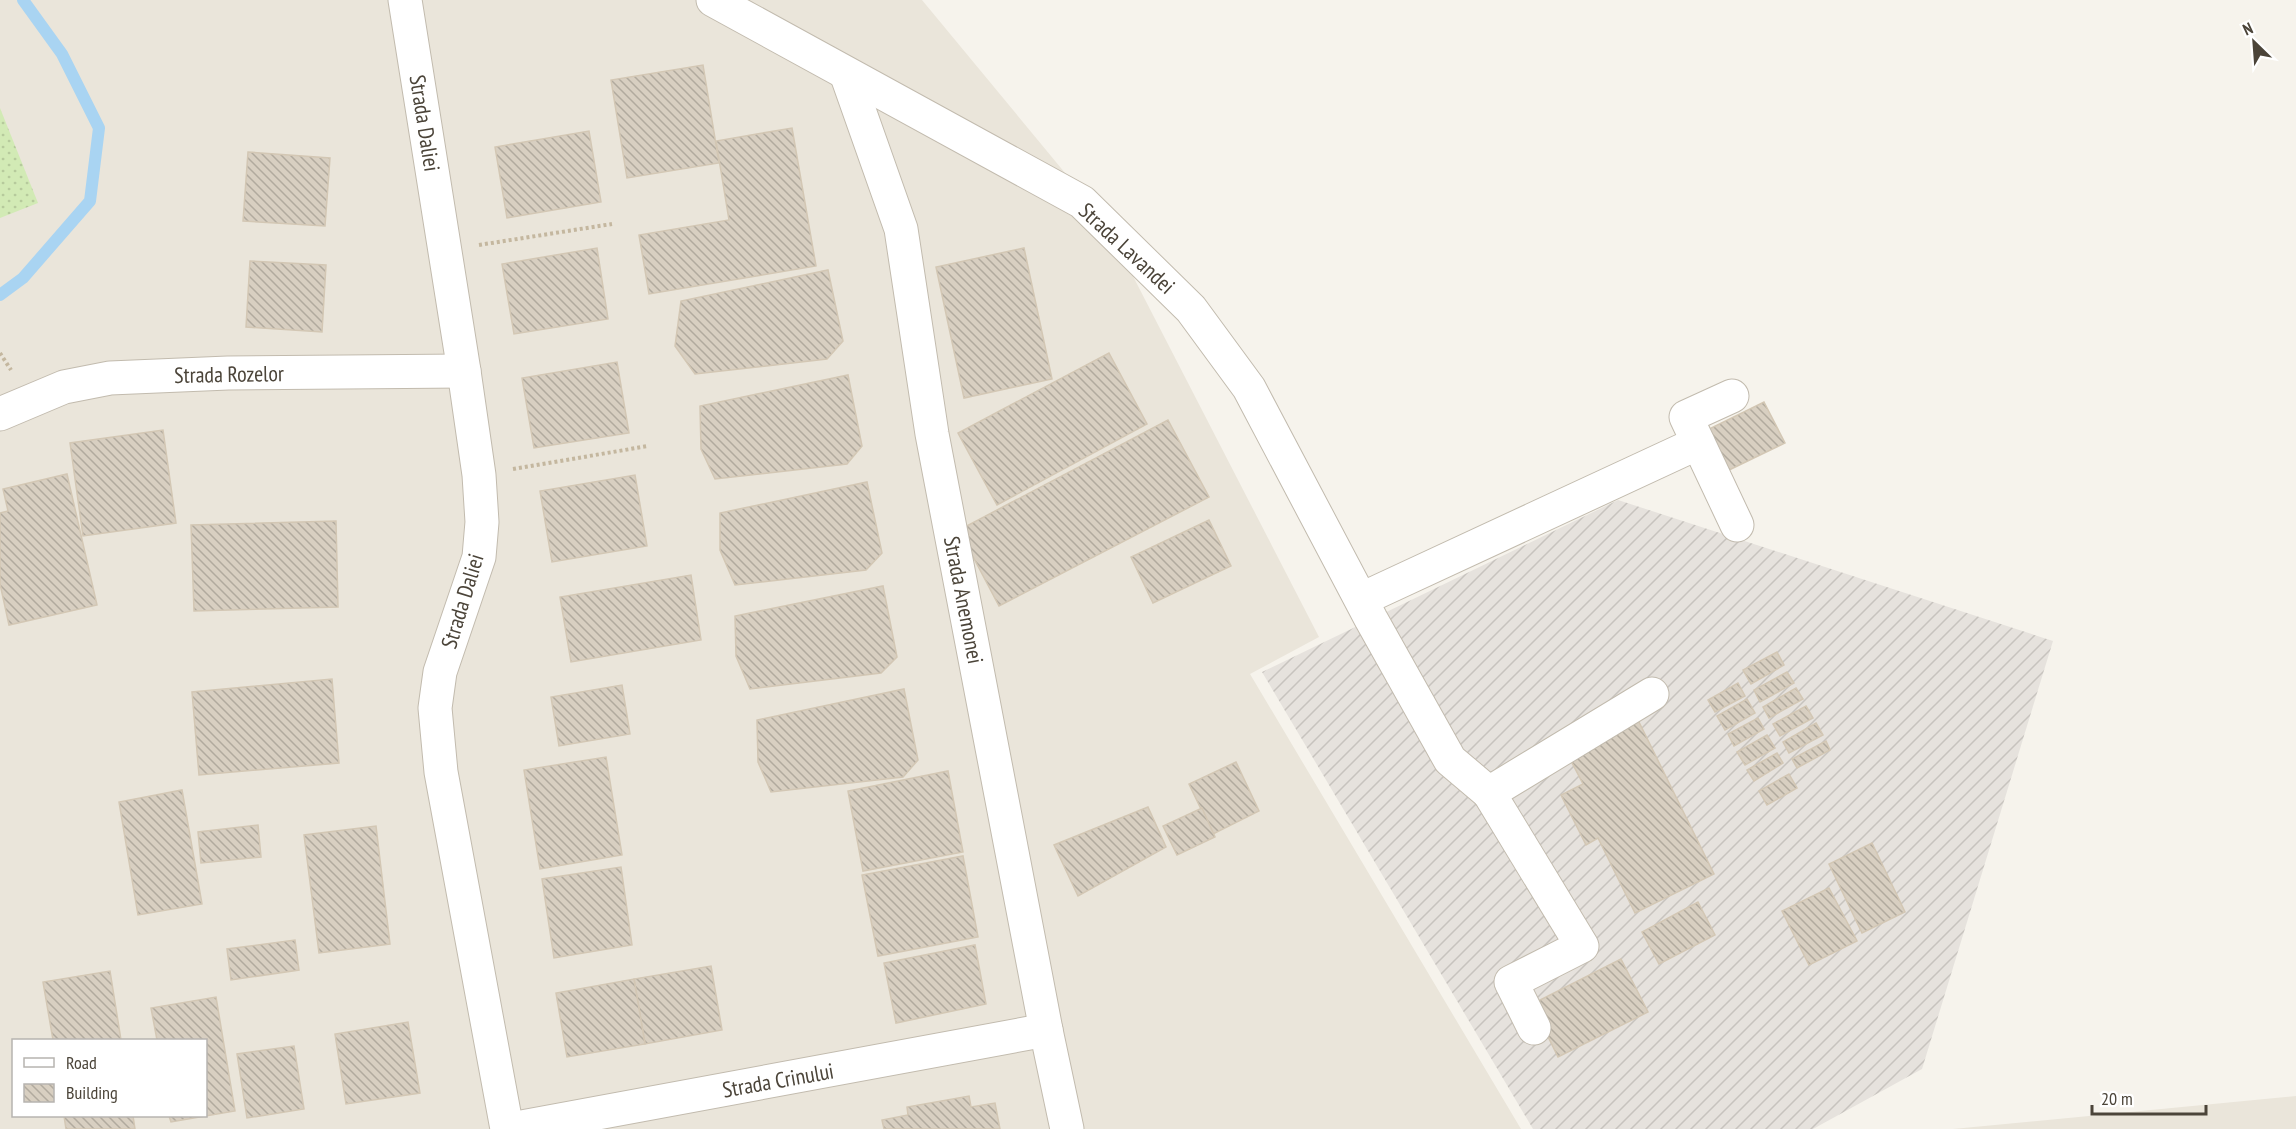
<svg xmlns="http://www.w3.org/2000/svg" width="2296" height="1129" font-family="'PT Sans Narrow',sans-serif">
	<defs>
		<pattern id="industrial-furrows" width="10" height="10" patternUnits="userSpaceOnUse" patternTransform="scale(1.5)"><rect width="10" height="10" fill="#e6e2dd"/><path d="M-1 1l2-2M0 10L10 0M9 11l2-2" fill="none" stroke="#c7c3be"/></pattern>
		<pattern id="park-dots" width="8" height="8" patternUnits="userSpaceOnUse" patternTransform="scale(1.5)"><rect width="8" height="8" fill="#d2eab5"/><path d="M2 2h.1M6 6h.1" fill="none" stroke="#b6ca9c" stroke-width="1.8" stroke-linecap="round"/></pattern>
		<pattern id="building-back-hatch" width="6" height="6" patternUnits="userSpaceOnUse" patternTransform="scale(1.5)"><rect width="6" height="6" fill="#d8cfc1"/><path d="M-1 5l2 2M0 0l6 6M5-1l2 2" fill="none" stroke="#b1aa9e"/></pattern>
	</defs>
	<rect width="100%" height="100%" fill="#f6f3ec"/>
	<g fill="#eae5da" fill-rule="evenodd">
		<path d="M0,0H922L1104,220L1319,637L1250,674L1521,1129H0ZM14,1040H206V1116H14Z"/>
		<path d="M2296,1096V1129H1953Z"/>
	</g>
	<path fill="url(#industrial-furrows)" d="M1618,500L2053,641L1922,1069L1813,1129H1533L1262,672Z"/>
	<path fill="url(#park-dots)" d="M0,108L38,203L0,218Z"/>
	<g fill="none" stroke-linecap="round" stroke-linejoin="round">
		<path stroke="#a9d4f2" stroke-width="12" d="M0,295L23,278L90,201L99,128L62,54L23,0"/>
	</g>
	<g fill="url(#building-back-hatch)" stroke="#d3c7b4" stroke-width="1.5">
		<path d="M703,65L719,163L627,178L611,80Z"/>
		<path d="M792,128L816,266L649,294L639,235L729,220L716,141Z"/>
		<path d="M589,131L601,202L507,218L495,147Z"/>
		<path d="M248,152L330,158L325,226L243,221Z"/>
		<path d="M597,248L608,319L514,334L502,264Z"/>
		<path d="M1024,248L1052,379L964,398L936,267Z"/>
		<path d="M250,261L326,265L322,332L246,327Z"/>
		<path d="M828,270L843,341L827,359L695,374L675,346L681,301Z"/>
		<path d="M1109,353L1147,424L997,505L958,433Z"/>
		<path d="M617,362L629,433L534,448L522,378Z"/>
		<path d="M848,375L862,446L847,464L715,479L701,449L700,406Z"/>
		<path d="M1764,402L1785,443L1723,473L1703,432Z"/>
		<path d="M1168,420L1209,497L999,606L959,530Z"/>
		<path d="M163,430L176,523L83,536L70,443Z"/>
		<path d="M67,474L97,605L9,625L0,584V513L8,511L3,489Z"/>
		<path d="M635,475L647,546L552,562L540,491Z"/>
		<path d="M867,482L882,553L866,570L735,585L720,550V513Z"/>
		<path d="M1209,520L1231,566L1153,603L1131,557Z"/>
		<path d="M336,521L338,607L194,611L191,525Z"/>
		<path d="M691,575L701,640L571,662L560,597Z"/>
		<path d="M883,586L897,657L881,673L750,689L736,656L735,616Z"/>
		<path d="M1777,652L1784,665L1751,684L1743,670Z"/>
		<path d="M1787,672L1794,683L1760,702L1754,690Z"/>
		<path d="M332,679L339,763L199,775L192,692Z"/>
		<path d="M1738,683L1745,696L1715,712L1708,700Z"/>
		<path d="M622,685L630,734L559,746L551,697Z"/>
		<path d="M1796,688L1803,699L1769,718L1763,707Z"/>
		<path d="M904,689L918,760L903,777L771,792L758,762L757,720Z"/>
		<path d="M1747,699L1755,713L1725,730L1717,716Z"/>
		<path d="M1806,706L1813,718L1780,736L1773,724Z"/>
		<path d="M1758,718L1764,729L1734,746L1728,734Z"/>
		<path d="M1638,720L1714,874L1635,913L1598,838L1586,845L1561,795L1583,784L1568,755Z"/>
		<path d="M1816,723L1823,735L1789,753L1783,742Z"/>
		<path d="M1767,735L1775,748L1745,765L1737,752Z"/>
		<path d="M1826,741L1830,750L1797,768L1792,759Z"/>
		<path d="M1777,753L1783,763L1754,781L1747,770Z"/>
		<path d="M606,757L622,855L540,869L524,770Z"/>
		<path d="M1236,762L1259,811L1213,834L1189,784Z"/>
		<path d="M948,771L963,852L863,871L848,791Z"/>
		<path d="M1789,774L1797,788L1767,805L1759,791Z"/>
		<path d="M182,790L202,904L138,915L119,802Z"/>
		<path d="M1148,807L1166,847L1078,896L1054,845Z"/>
		<path d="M1202,808L1215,837L1177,855L1163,826Z"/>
		<path d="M258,825L261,857L201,863L198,832Z"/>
		<path d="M376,826L390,944L319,953L304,835Z"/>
		<path d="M1872,843L1905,912L1862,933L1829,864Z"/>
		<path d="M963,856L978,937L878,956L862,875Z"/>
		<path d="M621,867L632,945L554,958L542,879Z"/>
		<path d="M1829,888L1857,941L1809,965L1782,911Z"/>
		<path d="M1698,902L1715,935L1659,964L1642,932Z"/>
		<path d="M295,940L299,970L231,980L227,949Z"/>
		<path d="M975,945L986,1004L896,1023L884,963Z"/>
		<path d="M1621,959L1648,1012L1558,1057L1532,1004Z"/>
		<path d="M711,966L722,1030L645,1044L634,979Z"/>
		<path d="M110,971L121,1040H53L43,982Z"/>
		<path d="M634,979L645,1044L567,1057L556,993Z"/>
		<path d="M216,997L235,1111L171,1122L169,1116H206V1040H157L151,1008Z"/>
		<path d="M408,1022L420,1093L346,1104L335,1034Z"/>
		<path d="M294,1046L304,1109L247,1118L237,1054Z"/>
		<path d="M969,1096L971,1107L995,1103L1000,1129H884L882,1120L908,1115L907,1107Z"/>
		<path d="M64,1116H133L135,1129H66Z"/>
	</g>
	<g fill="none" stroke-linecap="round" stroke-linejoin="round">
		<defs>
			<g id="minor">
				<path d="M405,0L464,371L479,475L482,522L479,557L440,672L435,708L441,772L507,1129"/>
				<path d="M713,0L1082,202L1191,309L1249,388L1371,619L1450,760L1489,793L1652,694"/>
				<path d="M847,76L901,229L932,434L1046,1030L1067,1129"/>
				<path d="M1732,396L1686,417L1737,525"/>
				<path d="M0,414L64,387L110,378L228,373L464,371"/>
				<path d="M1362,599L1698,443"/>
				<path d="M1489,793L1582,946L1511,982L1534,1028"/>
				<path d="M511,1129L1046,1030"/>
			</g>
		</defs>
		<use href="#minor" stroke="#c2bbae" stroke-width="35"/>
		<g stroke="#c4b79f" stroke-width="4" stroke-dasharray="3 3" stroke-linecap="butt">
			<path d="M479,245L612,224"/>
			<path d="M0,353L11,370"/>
			<path d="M513,469L648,446"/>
		</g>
		<use href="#minor" stroke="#fff" stroke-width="33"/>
	</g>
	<g text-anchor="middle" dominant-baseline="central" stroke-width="4.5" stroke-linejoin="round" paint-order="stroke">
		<g font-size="22" fill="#4b4439" stroke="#fff">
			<text transform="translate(425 123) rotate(81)">Strada Daliei</text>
			<text transform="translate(1127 248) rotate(43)">Strada Lavandei</text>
			<text transform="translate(229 374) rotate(-1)">Strada Rozelor</text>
			<text transform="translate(964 600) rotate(79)">Strada Anemonei</text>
			<text transform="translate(462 601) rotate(-73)">Strada Daliei</text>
			<text transform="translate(778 1080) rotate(-10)">Strada Crinului</text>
		</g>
	</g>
	<rect x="12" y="1039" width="195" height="78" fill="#ffffff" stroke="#b7b4b0" stroke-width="1.5"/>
	<rect x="24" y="1058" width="30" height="9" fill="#ffffff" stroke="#b7b4b0" stroke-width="1.5"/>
	<text x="66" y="1069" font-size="18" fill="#4b4439">Road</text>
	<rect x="24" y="1084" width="30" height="18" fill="url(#building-back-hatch)" stroke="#b7b4b0" stroke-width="1.5"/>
	<text x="66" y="1099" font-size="18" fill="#4b4439">Building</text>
	<g transform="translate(2254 42) rotate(335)" stroke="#ffffff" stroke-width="4.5" paint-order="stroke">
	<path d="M0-4.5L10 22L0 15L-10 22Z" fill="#4b4439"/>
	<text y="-9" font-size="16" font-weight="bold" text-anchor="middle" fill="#4b4439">N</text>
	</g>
	<path d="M2092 1105v9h114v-9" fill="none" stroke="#4b4439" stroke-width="3"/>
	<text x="2101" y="1105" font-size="18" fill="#4b4439" stroke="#ffffff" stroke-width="4.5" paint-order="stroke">20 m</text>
</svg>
